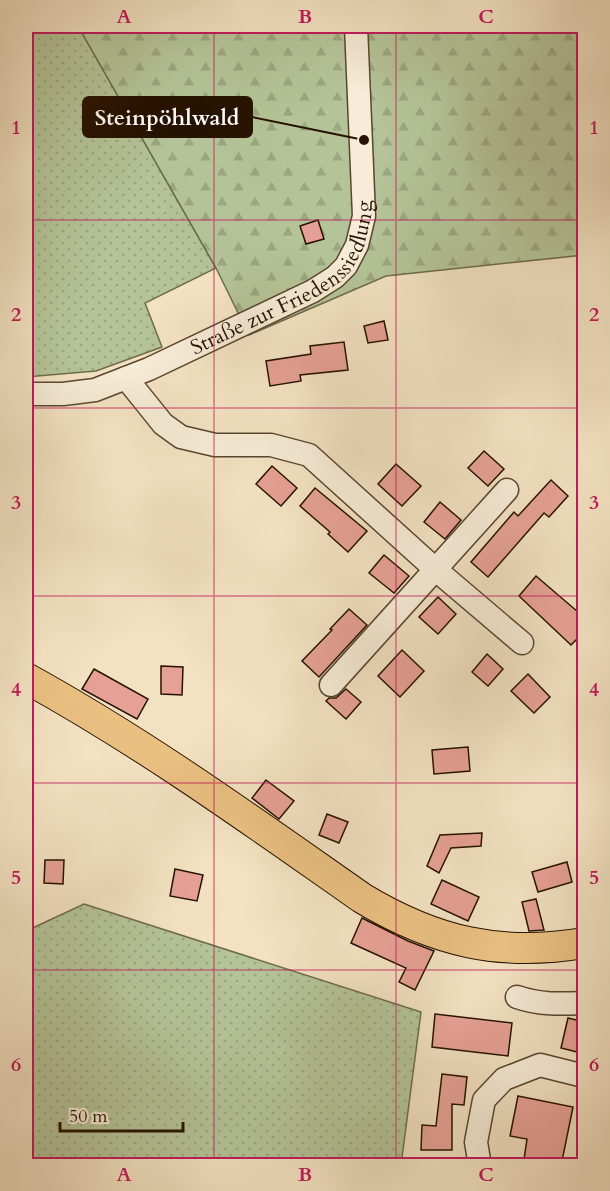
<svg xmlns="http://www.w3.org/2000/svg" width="610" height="1191" font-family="Cardo,serif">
	<defs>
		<pattern id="grass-dots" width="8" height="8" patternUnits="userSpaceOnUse" patternTransform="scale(1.5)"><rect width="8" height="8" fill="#b4c498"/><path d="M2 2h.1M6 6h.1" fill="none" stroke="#9ba781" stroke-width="1.8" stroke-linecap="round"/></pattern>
		<pattern id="forest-firs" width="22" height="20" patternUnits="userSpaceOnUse" patternTransform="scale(1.5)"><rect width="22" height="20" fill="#b4c498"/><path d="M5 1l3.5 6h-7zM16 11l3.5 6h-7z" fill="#9ba781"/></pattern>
	</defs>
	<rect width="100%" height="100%" fill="#f3e2c2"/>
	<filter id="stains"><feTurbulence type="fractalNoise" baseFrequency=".00333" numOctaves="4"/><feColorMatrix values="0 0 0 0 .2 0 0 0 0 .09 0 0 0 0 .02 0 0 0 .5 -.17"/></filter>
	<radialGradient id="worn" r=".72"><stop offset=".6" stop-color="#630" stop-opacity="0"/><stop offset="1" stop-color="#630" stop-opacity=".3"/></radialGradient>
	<g fill="url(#grass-dots)" stroke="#6d6b4c" stroke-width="1.5">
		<path d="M26,26H78L216,268L145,303L162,347L96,371L26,377V212L28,199L26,198Z"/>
		<path d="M84,904L421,1012L401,1165H26V931Z"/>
	</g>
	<path fill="url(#forest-firs)" stroke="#6d6b4c" stroke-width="1.5" d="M78,26H584V255L386,276L249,335L216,268Z"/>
	<g fill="#e6a196" stroke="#261200" stroke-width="1.5">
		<path d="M318,220L324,239L306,244L300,226Z"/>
		<path d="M384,321L388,340L368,343L364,326Z"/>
		<path d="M344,342L348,370L300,375L301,381L270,386L266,361L311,354L310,346Z"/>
		<path d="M484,451L504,469L488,486L468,468Z"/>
		<path d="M396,464L421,486L402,506L378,484Z"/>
		<path d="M272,466L297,488L281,506L256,484Z"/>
		<path d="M551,480L568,496L549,517L544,513L488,577L471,562L514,512L518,516Z"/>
		<path d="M315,488L367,531L348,552L328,534L330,532L300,506Z"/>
		<path d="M440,502L461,520L445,539L424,522Z"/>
		<path d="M384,555L409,576L394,593L369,573Z"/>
		<path d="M536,576L585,618V631L571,645L519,596Z"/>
		<path d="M438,597L456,614L438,634L419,617Z"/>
		<path d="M349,609L367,625L319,677L302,661L332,630L330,629Z"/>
		<path d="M402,650L424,671L400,697L378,676Z"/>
		<path d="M487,654L503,669L488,686L472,672Z"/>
		<path d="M161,666L183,667L182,695L161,694Z"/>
		<path d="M94,669L148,699L137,719L82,689Z"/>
		<path d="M528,674L550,697L534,713L511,691Z"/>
		<path d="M346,689L361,702L346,719L326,701L329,698H336Z"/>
		<path d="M468,747L470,771L434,774L432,750Z"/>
		<path d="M266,780L294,801L279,819L252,798Z"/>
		<path d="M327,814L348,822L339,843L319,835Z"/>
		<path d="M482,833L481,846L451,848L439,873L427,866L440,835Z"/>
		<path d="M45,860H64L63,884L44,883Z"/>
		<path d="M567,862L572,882L538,892L532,872Z"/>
		<path d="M175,869L203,875L197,901L170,896Z"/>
		<path d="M442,880L479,897L468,921L431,904Z"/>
		<path d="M536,899L544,930L529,931L522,902Z"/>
		<path d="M362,918L408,941L434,951L415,990L399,982L406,968L351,943Z"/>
		<path d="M435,1014L512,1023L508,1056L432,1047Z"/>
		<path d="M568,1018L585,1022V1054L561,1048Z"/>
		<path d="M442,1074L467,1077L464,1105L452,1104V1150H421L422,1125L436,1126Z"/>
		<path d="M518,1096L573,1107L561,1166H523L527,1139L510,1136Z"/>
	</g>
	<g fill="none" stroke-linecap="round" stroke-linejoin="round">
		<defs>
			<g id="minor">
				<path d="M126,378L163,424L181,437L215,445H271L309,455L435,569L522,643"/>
				<path id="s1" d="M26,394H63L95,390L149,369L313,291L335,277L346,266L357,245L364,216L356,26"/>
				<path d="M331,685L507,490"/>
				<path d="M517,997C540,1005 561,1004 584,1003"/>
				<path d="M480,1166L476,1142L484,1100L504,1079L540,1065L584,1076"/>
			</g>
			<path id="major" d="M26,678C144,743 252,821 362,898C435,942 500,957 584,943"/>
		</defs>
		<use href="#minor" stroke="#594630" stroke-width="25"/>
		<use href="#major" stroke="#261200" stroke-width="32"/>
		<use href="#minor" stroke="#f7ecd7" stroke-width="22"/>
		<use href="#major" stroke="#eac181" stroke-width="30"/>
	</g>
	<path fill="none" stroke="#c2185b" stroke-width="1.5" stroke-opacity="0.55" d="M214,26V1166M396,26V1166M26,220H584M26,408H584M26,596H584M26,783H584M26,970H584"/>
	<g text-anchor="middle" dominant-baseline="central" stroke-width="4.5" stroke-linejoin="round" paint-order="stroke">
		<g font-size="21" fill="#261200" stroke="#f7ecd7">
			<text stroke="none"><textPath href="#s1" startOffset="297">Straße zur Friedenssiedlung</textPath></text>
		</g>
	</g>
	<path fill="none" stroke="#261200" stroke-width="2" d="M364 140L252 117"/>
	<circle fill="#261200" stroke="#f7ecd7" stroke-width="2" cx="364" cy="140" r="6"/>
	<rect fill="#261200" stroke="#261200" stroke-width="2" x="83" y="97" width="169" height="40" rx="6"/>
	<g font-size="22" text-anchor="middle" font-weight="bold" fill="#fff">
		<text x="167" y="125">Steinpöhlwald</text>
	</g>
	<rect width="610" height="1191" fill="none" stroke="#f3e2c2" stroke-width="66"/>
	<path d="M60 1122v9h123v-9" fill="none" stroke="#261200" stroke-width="3"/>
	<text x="69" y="1122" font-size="18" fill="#261200" stroke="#f7ecd7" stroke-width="4.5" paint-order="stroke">50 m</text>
	<rect x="33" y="33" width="544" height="1125" fill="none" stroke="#c2185b" stroke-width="2"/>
	<g font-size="20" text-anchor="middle" font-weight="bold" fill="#c2185b">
		<text x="124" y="23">A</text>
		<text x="305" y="23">B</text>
		<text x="486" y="23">C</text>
		<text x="16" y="134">1</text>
		<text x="594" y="134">1</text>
		<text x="16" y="321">2</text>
		<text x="594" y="321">2</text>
		<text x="16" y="509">3</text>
		<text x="594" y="509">3</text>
		<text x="16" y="696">4</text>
		<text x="594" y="696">4</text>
		<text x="16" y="884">5</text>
		<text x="594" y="884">5</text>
		<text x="16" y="1071">6</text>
		<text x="594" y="1071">6</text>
		<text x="124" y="1181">A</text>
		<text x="305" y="1181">B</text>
		<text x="486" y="1181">C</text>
	</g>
	<rect width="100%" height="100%" filter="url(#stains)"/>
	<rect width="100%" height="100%" fill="url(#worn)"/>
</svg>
